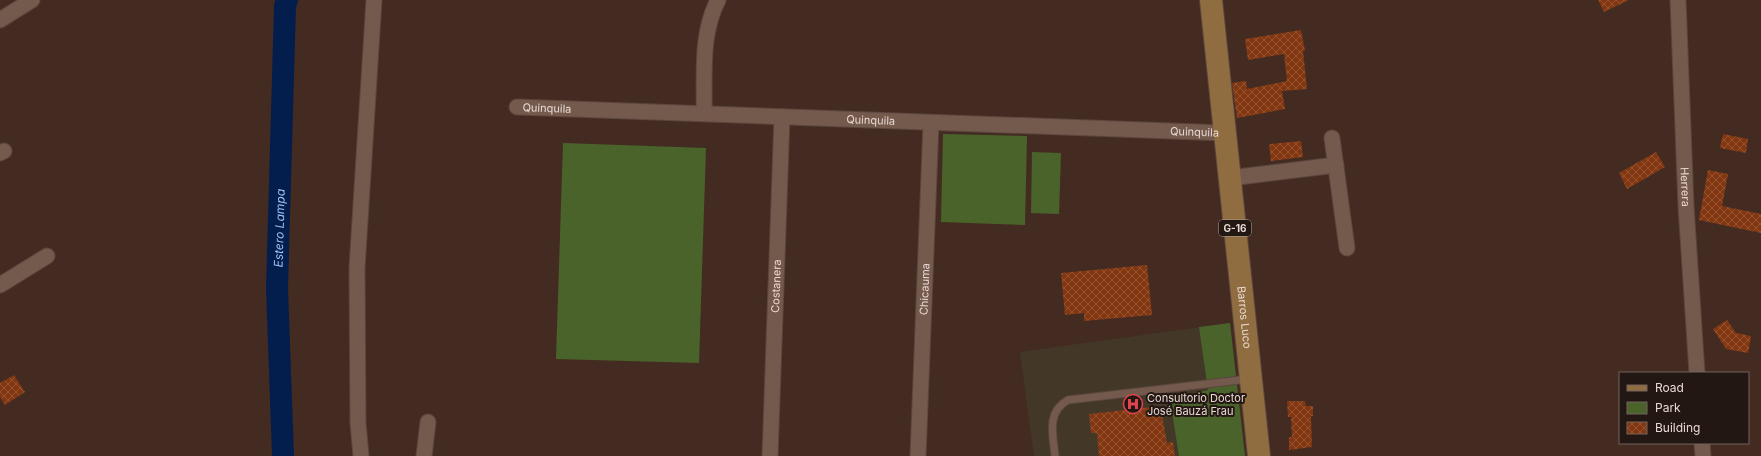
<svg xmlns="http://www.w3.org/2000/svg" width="1761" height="456" font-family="Inter,sans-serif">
	<defs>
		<pattern id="building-cross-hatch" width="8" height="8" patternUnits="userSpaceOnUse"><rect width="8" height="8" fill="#823711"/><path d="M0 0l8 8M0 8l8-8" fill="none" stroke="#945333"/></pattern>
	</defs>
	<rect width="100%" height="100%" fill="#442b21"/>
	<path fill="#433828" d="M1230,323L1244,456H1034L1020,352Z"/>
	<g fill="#4a632b">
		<path d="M943,134L1027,136L1025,225L941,222Z"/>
		<path d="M563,143L706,148L699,363L556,359Z"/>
		<path d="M1032,152L1061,153L1059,214L1031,213Z"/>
		<path d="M1230,323L1245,456H1179L1170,399L1208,390L1199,327Z"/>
	</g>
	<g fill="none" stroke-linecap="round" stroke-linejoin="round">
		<path stroke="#031e4c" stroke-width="22" id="s1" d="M283,456L277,288L285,6L287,0"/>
	</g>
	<g fill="url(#building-cross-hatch)">
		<path d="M1598,0H1629L1604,12Z"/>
		<path d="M1301,30L1305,51H1303L1307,89L1282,91L1285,109L1237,118L1232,83L1246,81L1247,89L1287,81L1284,54L1248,60L1245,39Z"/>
		<path d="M1723,134L1748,139L1746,153L1720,148Z"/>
		<path d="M1301,141L1303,157L1271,161L1269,144Z"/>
		<path d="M1656,152L1665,167L1627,189L1619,173Z"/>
		<path d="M1708,170L1728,174L1722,206L1761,214V233L1699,220Z"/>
		<path d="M1147,265L1152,315L1084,321V313L1065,315L1061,273Z"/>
		<path d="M1727,320L1736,333L1751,336L1748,353L1726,349L1713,329Z"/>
		<path d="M14,375L25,392L5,405L0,397V383Z"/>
		<path d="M1287,401H1305L1306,406H1313V416H1311L1312,447L1289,450V437H1292L1291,417H1288Z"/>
		<path d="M1152,407L1153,410L1161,409L1167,443L1173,442L1175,456H1099L1097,433H1091L1089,414Z"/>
	</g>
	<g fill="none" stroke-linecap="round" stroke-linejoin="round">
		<defs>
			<path id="lane" d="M1055,456C1053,435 1046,412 1068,400L1249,379"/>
			<g id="street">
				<path id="s2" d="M1678,0L1686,206L1697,373"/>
				<path d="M0,20L32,0"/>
				<path id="s3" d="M517,107L1225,133"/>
				<path d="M704,113C705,75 700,35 718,0"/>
				<path d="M1332,138L1347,248"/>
				<path d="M0,153L4,151"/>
				<path d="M1230,178L1336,165"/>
				<path d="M0,285L47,256"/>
				<path d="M1702,443L1703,456"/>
				<path d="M361,456L358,423L357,268L374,0"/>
				<path d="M424,456L428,422"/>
				<path id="s4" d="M770,456L782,117"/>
				<path id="s5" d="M918,456L931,123"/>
			</g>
			<g id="primary">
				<path id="s6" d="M1211,0L1259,456"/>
			</g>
		</defs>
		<use href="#lane" stroke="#5b463e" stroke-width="9"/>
		<use href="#street" stroke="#5b463e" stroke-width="17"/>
		<use href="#primary" stroke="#5b463e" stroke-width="24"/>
		<use href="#lane" stroke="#74594d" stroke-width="7"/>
		<use href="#street" stroke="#74594d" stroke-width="15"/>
		<use href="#primary" stroke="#906d40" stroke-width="22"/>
	</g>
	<defs>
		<symbol id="hospital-ring" viewBox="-11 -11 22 22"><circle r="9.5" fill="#221712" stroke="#e0444e" stroke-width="1.5"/><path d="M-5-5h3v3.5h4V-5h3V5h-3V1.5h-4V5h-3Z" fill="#e0444e"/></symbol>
	</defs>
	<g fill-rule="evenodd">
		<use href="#hospital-ring" x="1122" y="393" width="22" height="22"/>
	</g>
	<g text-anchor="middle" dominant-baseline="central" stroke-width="4" stroke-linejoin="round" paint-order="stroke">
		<rect fill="#221712" stroke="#ad9f98" stroke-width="1" x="1219" y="220" width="32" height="16" rx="3"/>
		<g font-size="10" font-weight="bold" fill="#e9d9d2">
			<text x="1235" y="228">G-16</text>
		</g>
		<g font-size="11" fill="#e9d9d2" stroke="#221712">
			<text stroke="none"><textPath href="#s3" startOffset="30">Quinquila</textPath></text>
			<text stroke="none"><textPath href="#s3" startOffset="354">Quinquila</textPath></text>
			<text stroke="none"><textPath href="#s3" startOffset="678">Quinquila</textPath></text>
			<text stroke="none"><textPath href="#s2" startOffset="187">Herrera</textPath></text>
			<text stroke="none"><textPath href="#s4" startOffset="170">Costanera</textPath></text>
			<text stroke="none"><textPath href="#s5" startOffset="167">Chicauma</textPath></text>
			<text stroke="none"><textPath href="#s6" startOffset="319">Barros Luco</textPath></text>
		</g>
		<g font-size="11" fill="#e9d9d2" stroke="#221712" text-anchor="start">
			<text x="1147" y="398">Consultorio Doctor<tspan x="1147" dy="13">José Bauzá Frau</tspan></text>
		</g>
		<g font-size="12" font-style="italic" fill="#9dbff6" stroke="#221712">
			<text stroke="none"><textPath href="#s1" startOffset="228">Estero Lampa</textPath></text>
		</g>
	</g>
	<rect x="1619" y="372" width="130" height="72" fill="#221712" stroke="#72655f"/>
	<rect x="1627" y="385" width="20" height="6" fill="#906d40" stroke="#72655f"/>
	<text x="1655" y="392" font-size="12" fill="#e9d9d2">Road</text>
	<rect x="1627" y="402" width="20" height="12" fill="#4a632b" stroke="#72655f"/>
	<text x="1655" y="412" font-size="12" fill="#e9d9d2">Park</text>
	<rect x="1627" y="422" width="20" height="12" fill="url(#building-cross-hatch)" stroke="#72655f"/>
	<text x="1655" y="432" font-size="12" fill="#e9d9d2">Building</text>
</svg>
